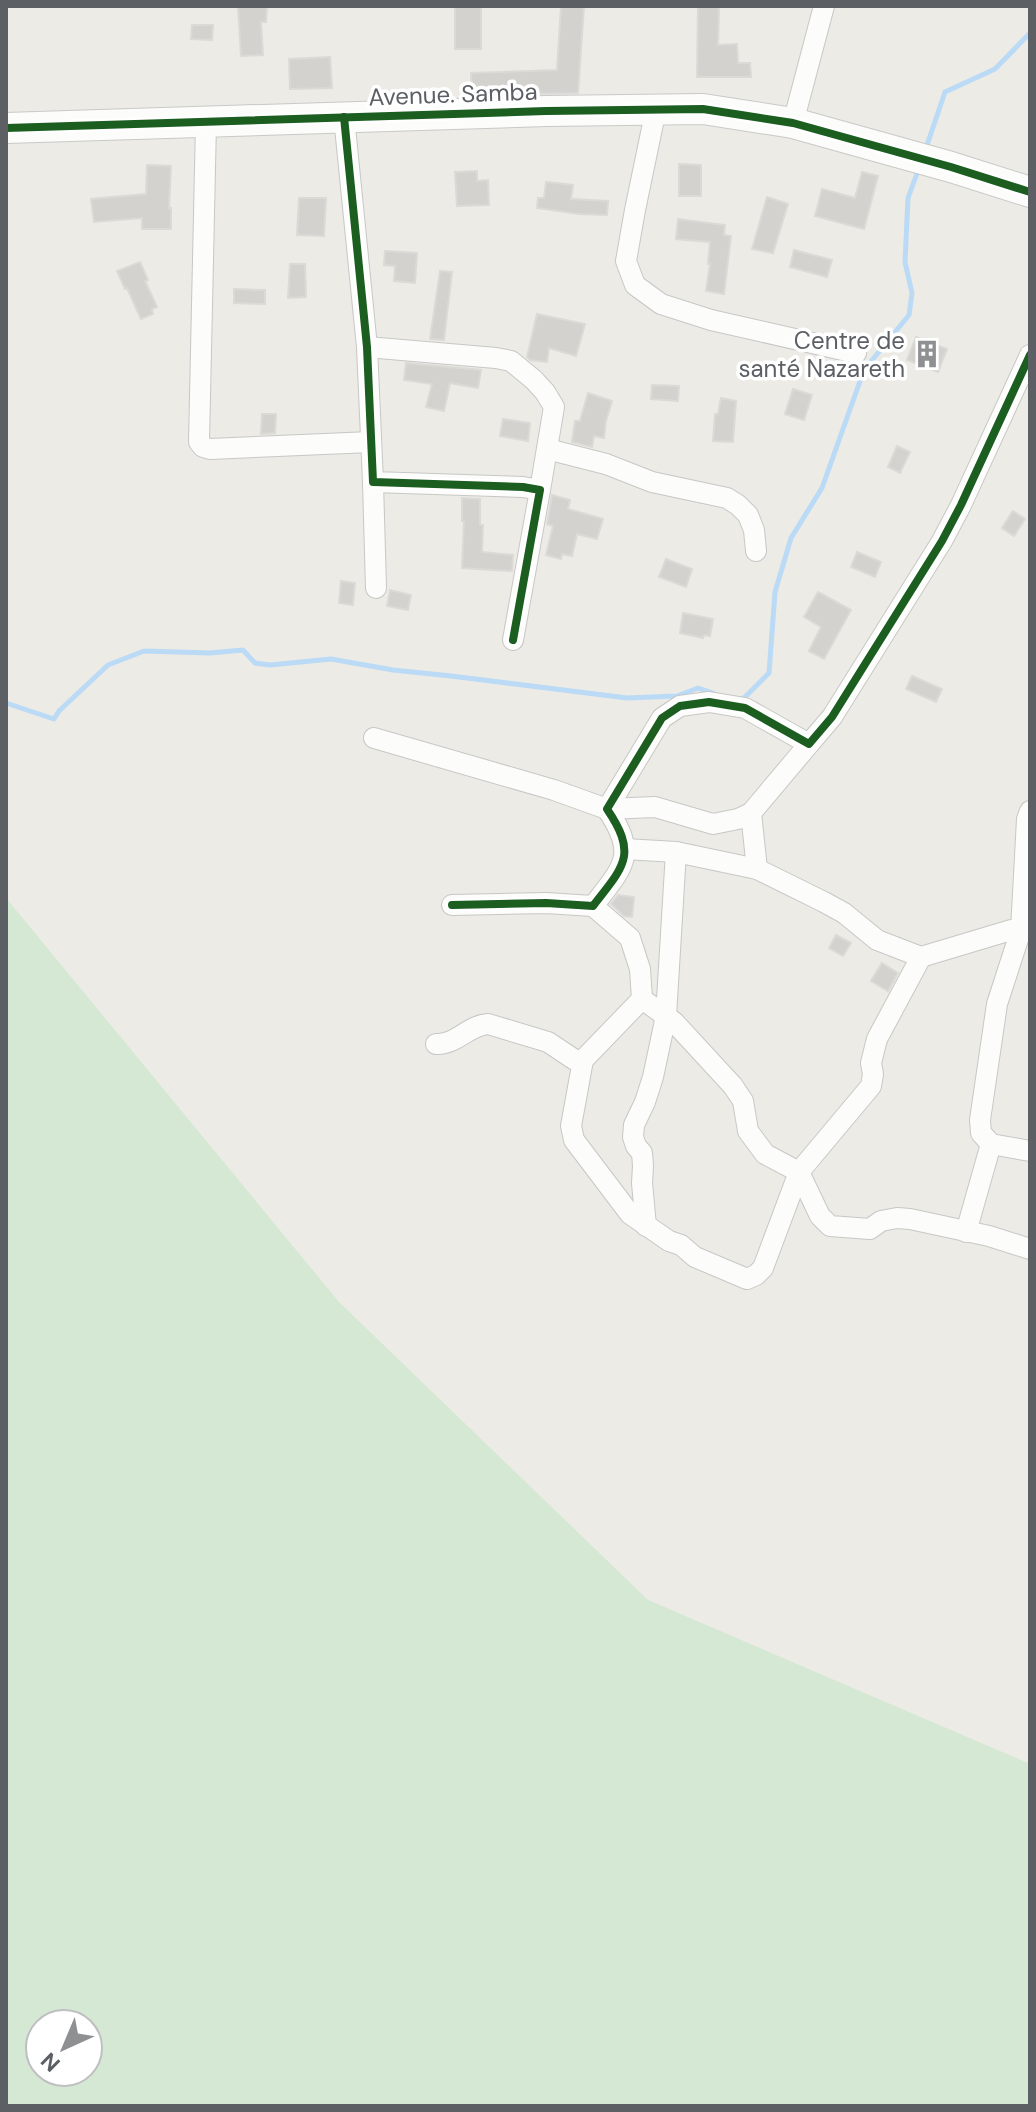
<svg xmlns="http://www.w3.org/2000/svg" width="1036" height="2112" font-family="'DM Sans',sans-serif">
	<rect width="100%" height="100%" fill="#ecebe6"/>
	<path fill="#d4e8d3" fill-rule="evenodd" d="M6,898L339,1302L648,1600L1030,1764V2106H6ZM40,2024H88V2072H40Z"/>
	<g fill="none" stroke-linecap="round" stroke-linejoin="round">
		<g stroke="#bbdaf6" stroke-width="5">
			<path d="M925,151L945,92L995,69L1030,33"/>
			<path d="M741,701L769,673L775,592L791,538L822,488L864,370L909,315L912,293L905,262L908,198L919,168"/>
			<path d="M6,703L54,719L59,711L108,665L144,651L210,653L243,650L255,663L270,665L331,659L393,670L451,676L627,698L677,696L698,688L713,693"/>
		</g>
	</g>
	<g fill="#d3d2cf" stroke="#dbdad6" stroke-width="2">
		<path d="M238,6H267L266,22H261L263,55L241,56Z"/>
		<rect x="455" y="6" width="26" height="43"/>
		<path d="M561,6H584L578,93L472,95L471,73L557,70Z"/>
		<path d="M698,6H719L718,45L737,44L738,63H750L751,77H697Z"/>
		<path d="M192,25H213L212,40L191,39Z"/>
		<path d="M330,57L332,88L290,89L289,59Z"/>
		<path d="M679,164L701,165V196H679Z"/>
		<path d="M147,165L171,166L169,208H171V229H142V218L94,222L91,199L146,194Z"/>
		<path d="M477,171V181L488,180L489,205L457,206L455,172Z"/>
		<path d="M862,172L878,176L864,229L815,216L822,189L855,198Z"/>
		<path d="M546,182L573,185L571,199L608,201L607,215L579,214L537,208L538,198H544Z"/>
		<path d="M767,197L788,204L773,253L752,249Z"/>
		<path d="M299,198H326L324,236L297,235Z"/>
		<path d="M678,219L725,225L724,235L731,236L724,294L706,291L710,264H708L710,242L676,239Z"/>
		<path d="M794,250L832,260L827,277L790,267Z"/>
		<path d="M385,251L417,253L415,283L394,281L395,266L384,265Z"/>
		<path d="M140,262L148,280L145,281L157,307L152,309L153,314L141,319L127,288L125,289L117,271Z"/>
		<path d="M290,264H305L306,297L288,298Z"/>
		<path d="M440,271L452,272L444,340L430,339Z"/>
		<path d="M234,289L265,290V304L234,303Z"/>
		<path d="M537,314L585,324L576,356L549,348L547,362L530,360L527,357Z"/>
		<path d="M916,337L947,349L938,372L907,360Z"/>
		<path d="M406,363L481,370L478,388L450,383L444,411L426,407L432,384L404,380Z"/>
		<path d="M652,385L679,386L678,401L651,399Z"/>
		<path d="M793,389L812,395L804,420L785,414Z"/>
		<path d="M588,393L612,401L606,421L604,438L594,436L592,447L572,442L575,421H580Z"/>
		<path d="M721,398L736,401L733,442L713,441L715,414H718Z"/>
		<path d="M262,414H276L275,433L261,434Z"/>
		<path d="M503,419L530,423L528,441L500,436Z"/>
		<path d="M897,446L910,452L900,473L888,467Z"/>
		<path d="M552,495L570,500L568,509L603,519L597,539L577,534L572,556L562,554L561,559L546,555L553,526L547,524Z"/>
		<path d="M462,498L480,499V525H483L482,552L513,555L512,571L462,568L464,521H462Z"/>
		<path d="M1013,511L1025,519L1014,536L1002,528Z"/>
		<path d="M857,552L881,562L875,577L851,567Z"/>
		<path d="M666,559L692,569L686,587L659,577Z"/>
		<path d="M341,581L355,583L353,605L339,603Z"/>
		<path d="M390,590L411,595L408,610L387,606Z"/>
		<path d="M818,592L851,610L824,659L809,651L821,627L804,617Z"/>
		<path d="M683,613L713,619L710,636L704,635L703,638L680,633Z"/>
		<path d="M912,676L942,689L936,702L906,689Z"/>
		<path d="M618,895L634,897L632,917L624,916L611,904Z"/>
		<path d="M836,935L851,943L843,956L829,948Z"/>
		<path d="M882,963L898,973L888,991L871,981Z"/>
	</g>
	<g fill="none" stroke-linecap="round" stroke-linejoin="round">
		<defs>
			<g id="street">
				<path d="M656,109L635,210L626,261L635,285L661,304L711,320L856,353"/>
				<path d="M344,117L367,347L373,482L523,487L540,490L513,640"/>
				<path d="M206,123L199,442L203,447L210,449L371,442"/>
				<path d="M793,123L824,6"/>
				<path d="M367,347L496,358L511,361L534,380L545,392L554,407L540,490"/>
				<path d="M547,449L606,464L652,482L727,498L738,505L748,515L754,530L756,551"/>
				<path d="M373,482L376,588"/>
				<path d="M374,738L554,790L607,809L655,807L713,824L738,819L751,813L809,744"/>
				<path d="M751,813L757,869"/>
				<path d="M625,849L676,852L757,869L824,902L844,913L877,940L921,957L1011,930H1021L1027,819L1030,811"/>
				<path d="M452,905L546,903L593,906C624,866 638,855 607,809L662,718L680,706L709,702L745,708L809,744L832,717L942,541L961,505L1030,355"/>
				<path d="M921,957L877,1039L871,1063L873,1074L871,1086L799,1172L820,1216L830,1226L870,1229L881,1221L897,1218L910,1219L989,1236L1030,1249"/>
				<path d="M436,1044C456,1045 469,1025 488,1024L548,1042L575,1060H583L642,999L640,969L630,938L593,906"/>
				<path d="M583,1060L571,1126L574,1140L630,1214L669,1241L681,1245L695,1257L747,1279L756,1275L763,1268L799,1172L765,1154L748,1131L743,1101L733,1086L674,1022L642,999"/>
				<path d="M991,1144L1030,1151"/>
				<path d="M646,1226L642,1183L643,1166L642,1153L636,1146L633,1137L634,1125L645,1102L653,1077L666,1016L676,852"/>
				<path d="M966,1232L991,1144L981,1133L980,1120L997,1004L1021,930L1030,932"/>
			</g>
			<path id="secondary" d="M6,128L546,111L703,109L793,123L951,167L1030,192"/>
		</defs>
		<use href="#street" stroke="#c7c7c7" stroke-width="22"/>
		<use href="#secondary" stroke="#c8c9c8" stroke-width="32"/>
		<use href="#street" stroke="#fcfcfb" stroke-width="20"/>
		<use href="#secondary" stroke="#fcfcfb" stroke-width="30"/>
		<defs>
			<g id="cycleway">
				<path d="M344,117L367,347L373,482L523,487L540,490L513,640"/>
				<path d="M6,128L546,111L703,109L793,123L951,167L1030,192"/>
				<path d="M452,905L546,903L593,906C624,866 638,855 607,809L662,718L680,706L709,702L745,708L809,744L832,717L942,541L961,505L1030,355"/>
			</g>
		</defs>
		<use href="#cycleway" stroke="#fff" stroke-width="13"/>
		<use href="#cycleway" stroke="#1b5e20" stroke-width="8"/>
	</g>
	<defs>
		<symbol id="building-bare" viewBox="-9 -9 18 18"><path d="M-4-6H4V6H1V3H-1V6H-4ZM-2.5-4.3h1.7v1.8h-1.7ZM.8-4.3h1.7v1.8H.8ZM-2.5-1h1.7V.8h-1.7ZM.8-1h1.7V.8H.8Z" fill="#8e9092" stroke="#fff" stroke-width="2.5" paint-order="stroke"/></symbol>
	</defs>
	<g fill-rule="evenodd">
		<use href="#building-bare" x="907" y="334" width="40" height="40"/>
	</g>
	<g text-anchor="middle" dominant-baseline="central" stroke-width="7" stroke-linejoin="round" paint-order="stroke">
		<g font-size="24" fill="#5c5f64" stroke="#fff">
			<text transform="translate(453 94) rotate(-2)">Avenue. Samba</text>
		</g>
		<g font-size="24" fill="#5c5f64" stroke="#fff" text-anchor="end">
			<text x="905" y="340">Centre de<tspan x="905" dy="28">santé Nazareth</tspan></text>
		</g>
	</g>
	<rect width="1036" height="2112" fill="none" stroke="#5c5f64" stroke-width="16"/>
	<g transform="translate(64 2048) rotate(224)"><circle r="38" fill="#ffffff" stroke="#bebfc1" stroke-width="2"/>
	<path d="M0-6L14 30L0 20L-14 30Z" fill="#8e9092"/>
	<text y="-12" font-size="22" font-weight="bold" text-anchor="middle" fill="#5c5f64">N</text>
	</g>
</svg>
